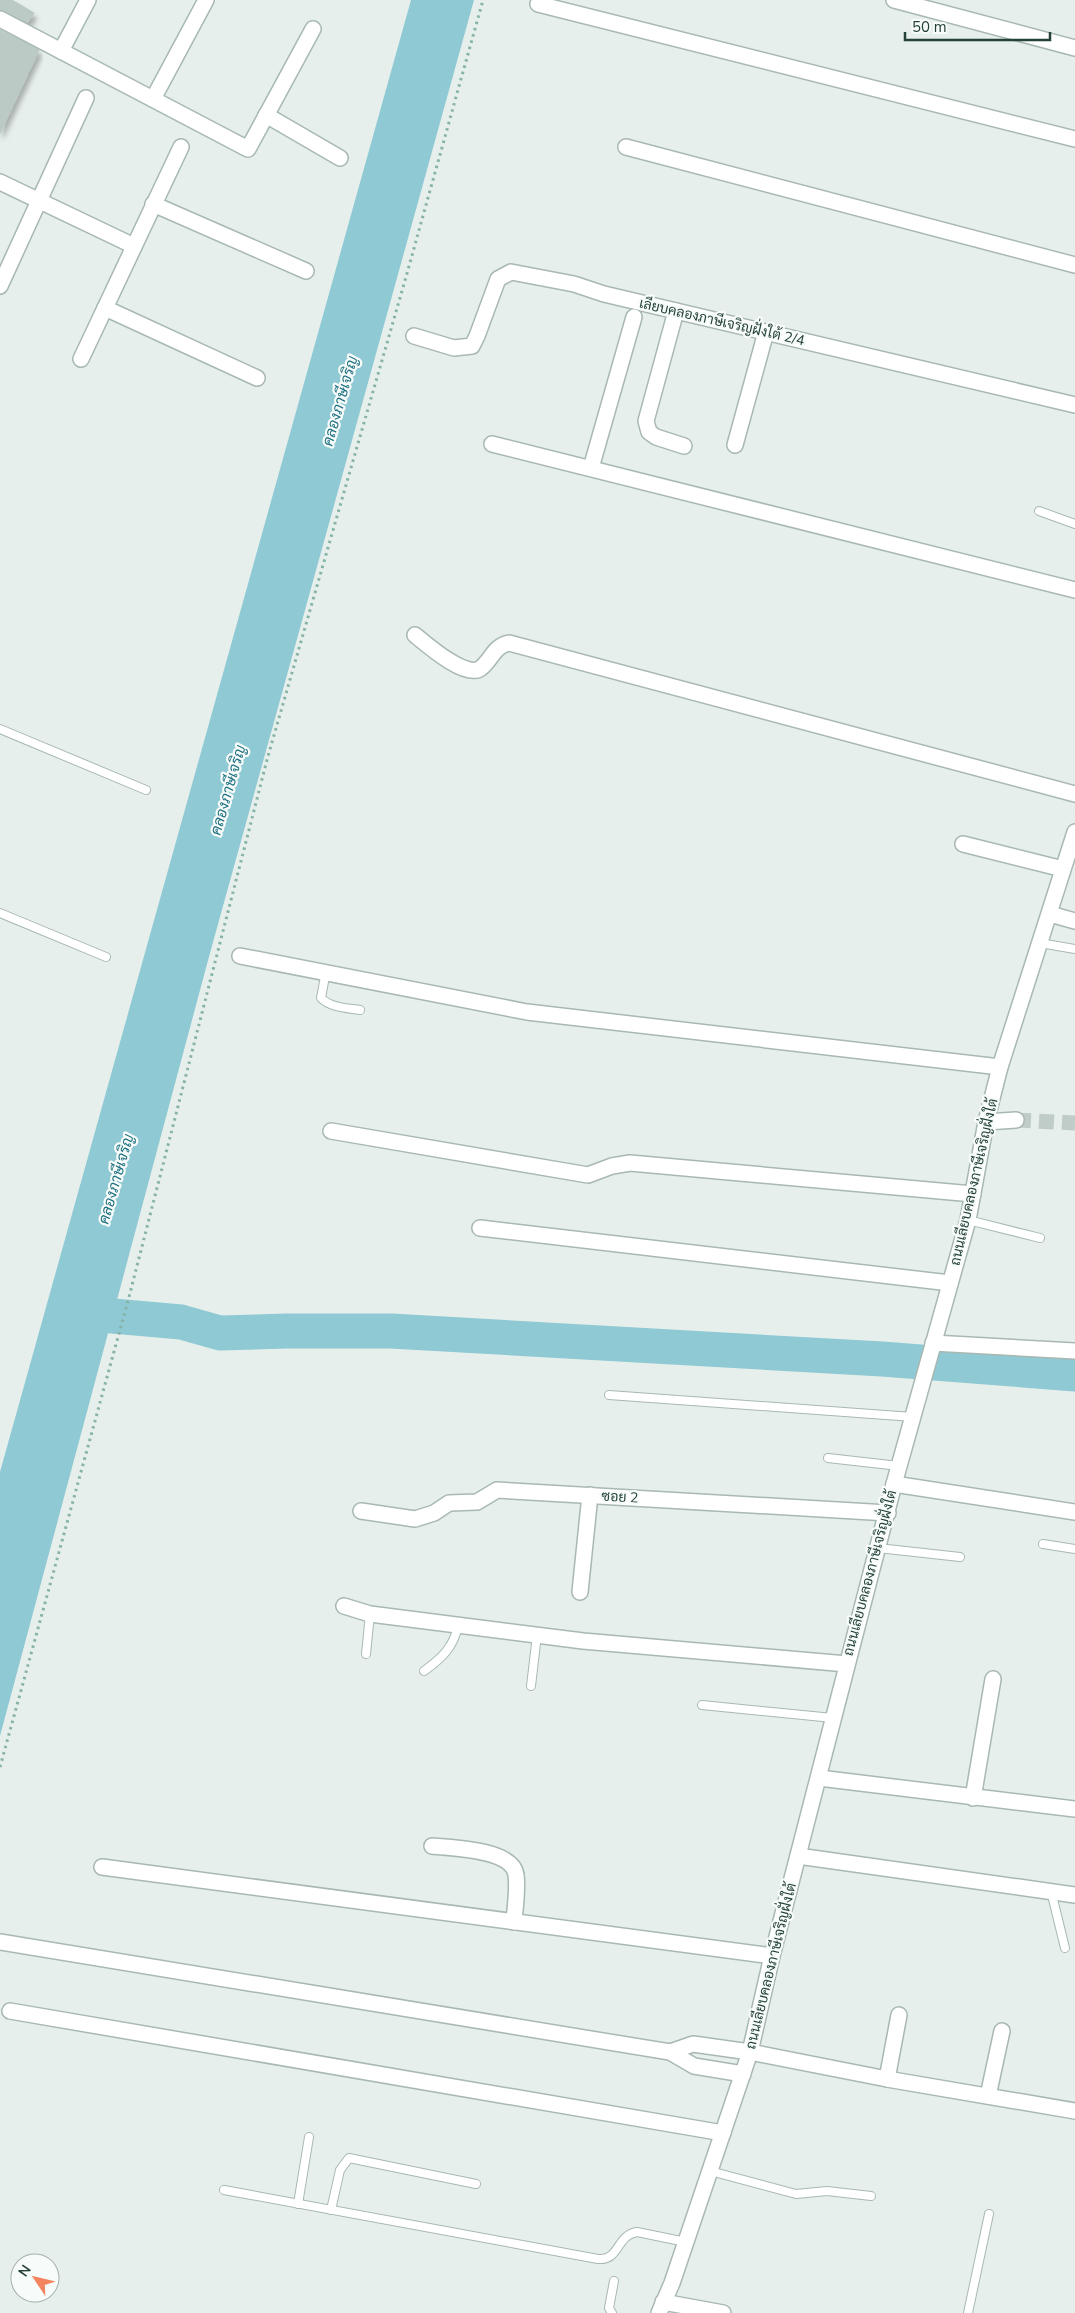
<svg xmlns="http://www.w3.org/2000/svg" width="1075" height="2313" font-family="'Nunito Sans',Sarabun,sans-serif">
	<defs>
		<filter id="shadow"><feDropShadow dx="3" dy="5.5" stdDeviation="2.5" flood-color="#0004"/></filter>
	</defs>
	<rect width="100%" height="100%" fill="#e6efeb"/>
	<path fill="#8ec9d4" d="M411,0H474L210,953L0,1736V1472Z"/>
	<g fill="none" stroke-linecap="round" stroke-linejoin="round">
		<path stroke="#8ec9d4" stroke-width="35" d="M79,1313L181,1322L220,1333L287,1331H391L882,1359L1075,1374"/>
	</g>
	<g fill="#bbcac4" stroke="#b8c9c2" filter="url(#shadow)">
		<path d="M0,0H12L34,13L27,23L0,10Z"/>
		<path d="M0,30L39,50L0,133Z"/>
	</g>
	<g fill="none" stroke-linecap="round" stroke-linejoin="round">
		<path stroke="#bfccc8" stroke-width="15" stroke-dasharray="15 8" stroke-linecap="butt" d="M1016,1120L1075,1123"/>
		<defs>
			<g id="service">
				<path d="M1039,511L1075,524"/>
				<path d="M0,729L146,790"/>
				<path d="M0,913L106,957"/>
				<path d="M1040,943L1075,949"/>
				<path d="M326,971L321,998C331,1008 348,1008 360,1010"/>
				<path d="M968,1220L1040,1238"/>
				<path d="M609,1395L913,1417"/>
				<path d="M828,1458L899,1466"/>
				<path d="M1043,1544L1075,1549"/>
				<path d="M878,1548L960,1557"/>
				<path d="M366,1654L370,1614"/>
				<path d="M424,1671C442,1658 454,1647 458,1625"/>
				<path d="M531,1686L537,1635"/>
				<path d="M702,1705L833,1718"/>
				<path d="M1051,1891L1065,1948"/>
				<path d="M710,2171L796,2194L827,2191L871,2196"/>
				<path d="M224,2190L598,2259C620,2261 616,2235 637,2232L686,2242"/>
				<path d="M298,2204L309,2137"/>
				<path d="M331,2210L340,2170L349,2158L476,2184"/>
				<path d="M612,2313L609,2308L614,2281"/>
				<path d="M968,2313L989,2214"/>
			</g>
			<g id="minor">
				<path d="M894,0L1075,48"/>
				<path d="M538,4L1075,139"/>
				<path d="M0,19L248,149L313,29"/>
				<path d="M61,51L88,0"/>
				<path d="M153,99L206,0"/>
				<path d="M266,115L340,158"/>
				<path d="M626,147L1075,265"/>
				<path d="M0,182L134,246"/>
				<path d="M153,204L306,271"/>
				<path d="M0,286L86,98"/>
				<path d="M105,308L257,378"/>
				<path d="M676,311L646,421L649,432L656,437L684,446"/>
				<path d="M414,336L454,348L472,346L477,336L498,279L511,272L574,284L604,294L1075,405"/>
				<path d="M81,359L181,147"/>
				<path d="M492,444L1075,590"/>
				<path d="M735,445L766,332"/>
				<path d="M591,468L634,317"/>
				<path d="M415,635C426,644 467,680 481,668C492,659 494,646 509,643L1075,794"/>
				<path d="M963,844L1063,869"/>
				<path d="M1050,914L1075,921"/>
				<path d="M240,956L527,1012L1000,1067"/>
				<path d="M986,1122L1016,1120"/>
				<path d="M331,1131L588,1175L612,1166L630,1163L973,1194"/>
				<path d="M480,1228L950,1283"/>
				<path d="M933,1343L1075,1351"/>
				<path d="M894,1484L1075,1512"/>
				<path d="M361,1511L415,1519L434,1513L449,1503L477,1502L497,1490L888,1513"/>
				<path d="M580,1592L590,1495"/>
				<path d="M344,1606L370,1614L583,1641L847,1664"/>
				<path d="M819,1778L1075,1809"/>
				<path d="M973,1798L993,1679"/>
				<path d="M432,1846C452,1848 513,1849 516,1875C518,1889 515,1907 514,1922"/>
				<path d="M798,1856L1075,1895"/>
				<path d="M102,1867L772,1956"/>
				<path d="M0,1942L670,2052L694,2066L743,2074"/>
				<path d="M10,2011L723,2133"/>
				<path d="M670,2052L693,2044L750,2052L887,2079L1075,2111"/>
				<path d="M887,2079L899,2015"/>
				<path d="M988,2096L1002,2031"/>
			</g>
			<g id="tertiary">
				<path d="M663,2302L723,2313"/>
				<path d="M659,2313L672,2283L750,2052L772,1956L894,1484L968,1220L986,1122L1000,1067L1075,832"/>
			</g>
		</defs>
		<use href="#service" stroke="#a8b8b2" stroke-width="10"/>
		<use href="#minor" stroke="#a8b8b2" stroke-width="18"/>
		<use href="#tertiary" stroke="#a8b8b2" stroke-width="18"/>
		<path stroke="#86b3a5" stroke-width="3" stroke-dasharray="2.5 4" stroke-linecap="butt" d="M0,1767L129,1297L268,756L406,277L483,0"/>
		<use href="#service" stroke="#fff" stroke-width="8"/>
		<use href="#minor" stroke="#fff" stroke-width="15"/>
		<use href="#tertiary" stroke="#fff" stroke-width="15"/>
	</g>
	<g text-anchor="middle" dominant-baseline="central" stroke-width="4.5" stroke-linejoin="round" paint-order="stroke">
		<g font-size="14" fill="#24423a" stroke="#f7fbf9">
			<text transform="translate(722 322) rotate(13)">เลียบคลองภาษีเจริญฝั่งใต้ 2/4</text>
			<text transform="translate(974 1182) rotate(-77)">ถนนเลียบคลองภาษีเจริญฝั่งใต้</text>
			<text transform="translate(620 1497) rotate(3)">ซอย 2</text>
			<text transform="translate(870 1573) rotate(-75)">ถนนเลียบคลองภาษีเจริญฝั่งใต้</text>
			<text transform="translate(771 1966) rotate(-76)">ถนนเลียบคลองภาษีเจริญฝั่งใต้</text>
		</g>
		<g font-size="15" font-style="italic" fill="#1c6f80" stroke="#f7fbf9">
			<text transform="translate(340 401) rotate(-74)">คลองภาษีเจริญ</text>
			<text transform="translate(228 790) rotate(-74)">คลองภาษีเจริญ</text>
			<text transform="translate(116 1179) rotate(-74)">คลองภาษีเจริญ</text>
		</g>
	</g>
	<g transform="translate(35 2278) rotate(305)"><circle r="24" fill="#f7fbf9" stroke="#a3b1ad"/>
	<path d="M0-4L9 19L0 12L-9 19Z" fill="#f4845f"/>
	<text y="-8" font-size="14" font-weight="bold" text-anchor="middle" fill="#24423a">N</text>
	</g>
	<path d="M905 32v8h145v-8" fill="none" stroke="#24423a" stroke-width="2.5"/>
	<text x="912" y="32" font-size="15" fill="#24423a" stroke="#f7fbf9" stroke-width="4" paint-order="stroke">50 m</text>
</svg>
